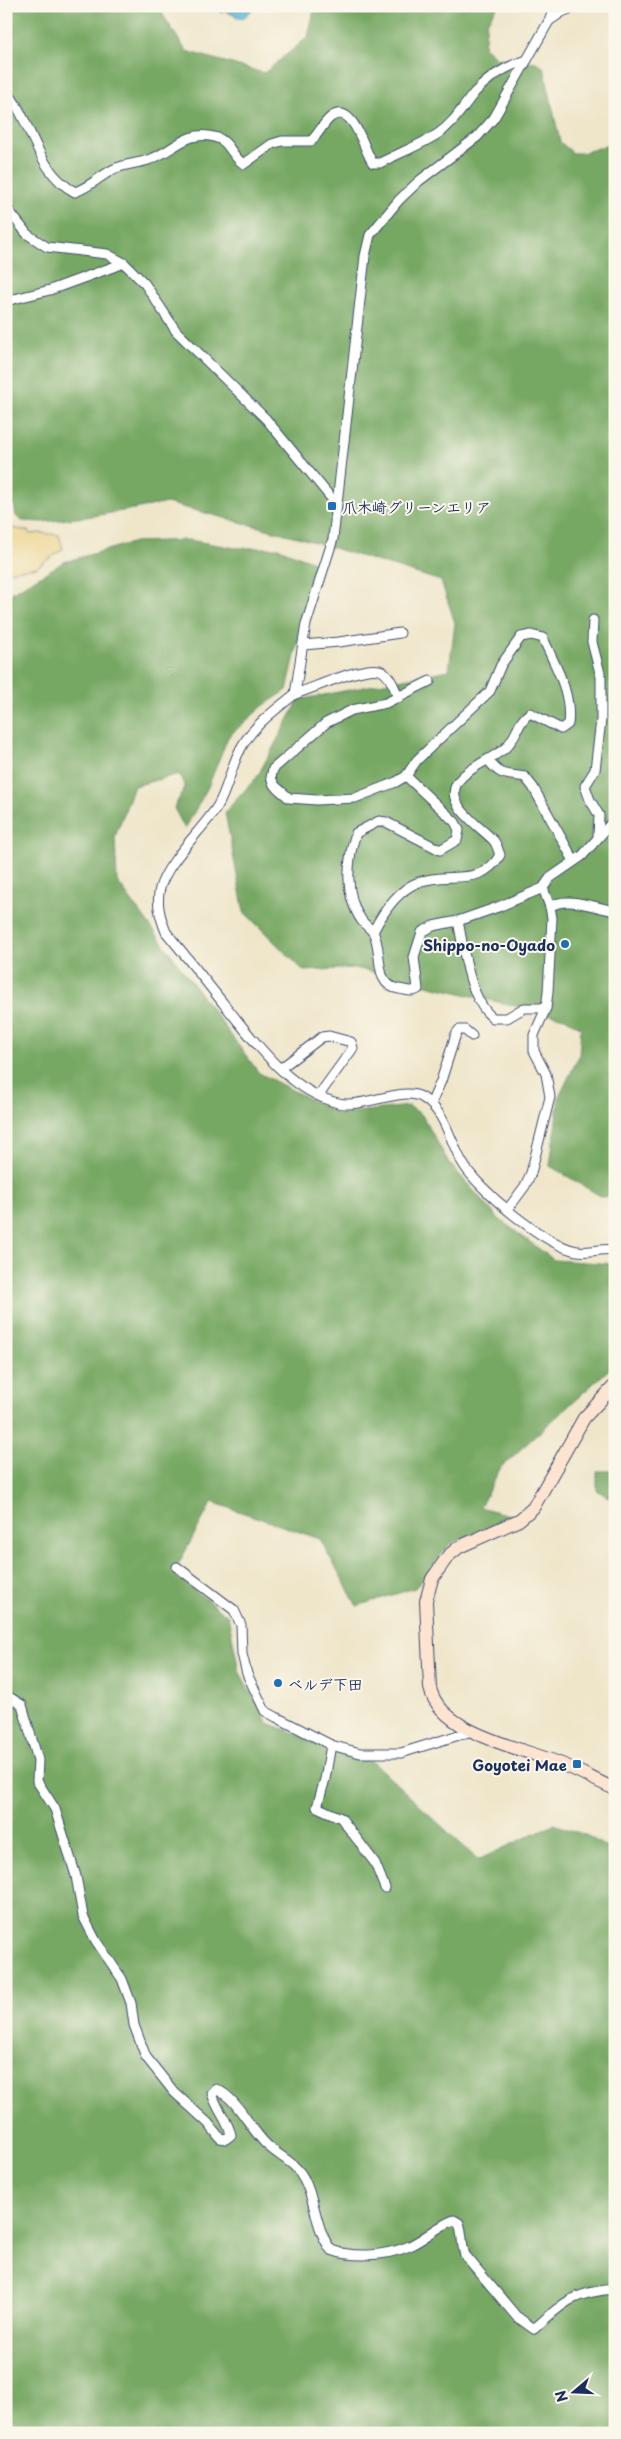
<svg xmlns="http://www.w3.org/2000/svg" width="621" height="2439" font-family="'Playpen Sans','Klee One',sans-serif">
	<rect width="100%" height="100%" fill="#fbf7ec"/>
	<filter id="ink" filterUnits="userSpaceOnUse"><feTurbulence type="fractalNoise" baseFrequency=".02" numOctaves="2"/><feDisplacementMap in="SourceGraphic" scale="10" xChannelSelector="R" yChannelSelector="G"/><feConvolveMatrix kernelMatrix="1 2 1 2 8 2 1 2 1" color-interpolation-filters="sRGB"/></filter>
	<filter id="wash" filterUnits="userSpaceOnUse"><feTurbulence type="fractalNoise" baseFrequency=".0096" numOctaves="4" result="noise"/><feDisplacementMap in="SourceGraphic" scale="20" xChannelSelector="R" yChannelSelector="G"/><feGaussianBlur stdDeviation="1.12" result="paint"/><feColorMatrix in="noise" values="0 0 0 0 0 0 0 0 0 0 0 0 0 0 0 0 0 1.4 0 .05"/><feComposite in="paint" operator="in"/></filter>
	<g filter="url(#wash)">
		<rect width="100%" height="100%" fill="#efe6ca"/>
		<g fill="#77a863" stroke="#496c60">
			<path d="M6,6H160L163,15L186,51L264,73L308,37L315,6H498L487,22L484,47L497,58L536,62L544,68L560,142L573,153H582L615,143V1195L602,1197L550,1166L559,1097L579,1056L581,1028L565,1018L355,968L304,971L244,912L225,812L257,777L299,700L449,670L455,623L441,581L301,538L167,503L94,516L43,522L22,521L16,516L14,505L6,502Z"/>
			<path d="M189,540L235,548H279L316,563L287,690L263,706L228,737L208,787L185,829L174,808L185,787L179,774L134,786L115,837L117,881L259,1073L339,1114L409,1106L422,1115L449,1163L499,1219L554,1260L615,1264V1364L501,1467L480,1507L512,1516L450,1544L415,1588L357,1606L320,1539L212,1502L173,1574L228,1616L239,1671L268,1723L374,1763L478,1860L554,1824L588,1836L615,1853V2433H6V994L9,992L6,989V596L64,562L135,542Z"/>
			<path d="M597,1471H615V1502L597,1490Z"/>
		</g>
		<path fill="#eeda9e" stroke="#84847e" d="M6,527L28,531L30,534L40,533L59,535L63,549L37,567L6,572Z"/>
		<path fill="#53b3d2" stroke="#377198" d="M216,6H263L262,8H254L242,19L225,11L221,13Z"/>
	</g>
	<g filter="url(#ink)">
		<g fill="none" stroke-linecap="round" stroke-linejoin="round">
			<defs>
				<g id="minor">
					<path d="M577,6L562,12L549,21L494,118L477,137L419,181L399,200L370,235L365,256L333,539L306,624L295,694C273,712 250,727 238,754C230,771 227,791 217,807C202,830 167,862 160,888C156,903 160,917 166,932C185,955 204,979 223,1003C254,1040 288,1091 338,1103C363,1109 404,1085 423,1098C445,1111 450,1141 462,1162C477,1189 546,1246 577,1251C589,1253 602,1248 615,1250"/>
					<path d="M549,21L555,6"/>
					<path d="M6,91C32,120 36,172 75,192C90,187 100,176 114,169C125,164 136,164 148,160C172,153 186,129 214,137C230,140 231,157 244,164L272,144L282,141H311C318,135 323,123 331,117C354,101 364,152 373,163H380C399,153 421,145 439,133C455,122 463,106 475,92C490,76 506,66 527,60"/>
					<path d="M6,207L27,234L47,247L107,254L124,263L145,284L176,331L266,419L336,504"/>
					<path d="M6,301L50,290L124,263"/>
					<path d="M593,620L592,642L601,677V720L595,770L585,786L590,800L599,815L598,836"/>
					<path d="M303,645L339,642L400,633"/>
					<path d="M295,694C312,689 367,663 382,671C391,676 395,690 399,698"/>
					<path d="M488,760C502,778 505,773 525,777L533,787L574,861"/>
					<path d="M406,776L455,822L459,830L457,840L440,850L386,822L379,821L356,833C347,860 344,896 362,921C365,925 370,928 373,932C384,951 372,985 399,989C407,990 411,993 418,989L414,957L422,932L433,926L458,921L498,907L543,888L550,878L582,856L615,819"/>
					<path d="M550,907C566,895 596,908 615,911"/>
					<path d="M458,921C464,949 469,1000 493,1018H507L524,1008H546"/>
					<path d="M373,932C383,912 397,890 419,882C449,871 481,888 500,855C498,850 497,845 494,841C479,825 436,800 463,776C475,765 491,759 504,749C517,739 517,721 530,713L561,729L568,724C572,692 555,666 543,638L531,635L521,637L501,665L490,691L417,760L406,776L396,782L355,798L317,800L289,798L274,785L271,777L273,769L326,723L352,710L386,703L430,681"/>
					<path d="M281,1068L322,1037L329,1036L351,1042L353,1048L319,1095"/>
					<path d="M431,1104L441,1081L456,1034L459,1030H465L472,1036"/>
					<path d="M508,1209L525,1186L531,1173L550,1097L546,1074L534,1051V1035L546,1008L548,992L552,918L550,907L543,888"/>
					<path d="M177,1567L234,1610L241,1625L242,1654L247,1674L265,1711L276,1717L331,1745L360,1753H401L472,1731"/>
					<path d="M6,1695L22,1705L38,1760L37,1781L55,1809L76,1876L83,1916L96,1941L122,1979L131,2003L134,2025L146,2057L174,2092L208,2123L220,2138L226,2139L231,2135C228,2120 216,2109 212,2093L216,2089C237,2098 249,2127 265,2143C277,2156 296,2162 304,2179C316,2202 315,2228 331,2250C353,2258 385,2256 407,2247C424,2240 437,2226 454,2220L459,2223C463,2234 461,2244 465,2255L516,2316L534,2329C563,2303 573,2292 615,2289"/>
					<path d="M331,1745L325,1779L317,1807L341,1818L375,1863L385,1888"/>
				</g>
				<path id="secondary" d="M615,1385L584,1418L533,1508L519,1520L459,1547L448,1556L432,1579L426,1601L430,1688C440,1733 522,1748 559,1763C578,1770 596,1781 615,1789"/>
			</defs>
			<use href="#minor" stroke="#3b4a6e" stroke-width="11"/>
			<use href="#secondary" stroke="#3b4a6e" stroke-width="14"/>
			<use href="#minor" stroke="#fff" stroke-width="9"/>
			<use href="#secondary" stroke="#fde4d0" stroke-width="12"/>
		</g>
	</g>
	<g fill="#1f6fb2" stroke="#fbf7ec" stroke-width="2">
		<rect x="327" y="501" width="10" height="10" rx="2.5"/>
		<circle cx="565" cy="944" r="5"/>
		<circle cx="278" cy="1683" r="5"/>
		<rect x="572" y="1759" width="10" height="10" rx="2.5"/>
	</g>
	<g text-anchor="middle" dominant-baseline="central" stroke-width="4" stroke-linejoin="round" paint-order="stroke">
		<g font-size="15" font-weight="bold" fill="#1b2f5e" stroke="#fbf7ec" text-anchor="start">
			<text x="342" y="506">爪木崎グリーンエリア</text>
			<text x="555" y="944" text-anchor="end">Shippo-no-Oyado</text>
			<text x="288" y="1683">ベルデ下田</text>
			<text x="567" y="1764" text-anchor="end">Goyotei Mae</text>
		</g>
	</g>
	<rect width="621" height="2439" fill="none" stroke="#fbf7ec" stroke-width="25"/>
	<g transform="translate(574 2392) rotate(251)" stroke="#fbf7ec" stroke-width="4" paint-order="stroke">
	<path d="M0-4L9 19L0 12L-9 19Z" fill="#1b2f5e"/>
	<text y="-8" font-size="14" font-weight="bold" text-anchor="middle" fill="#1b2f5e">N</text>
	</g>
</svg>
